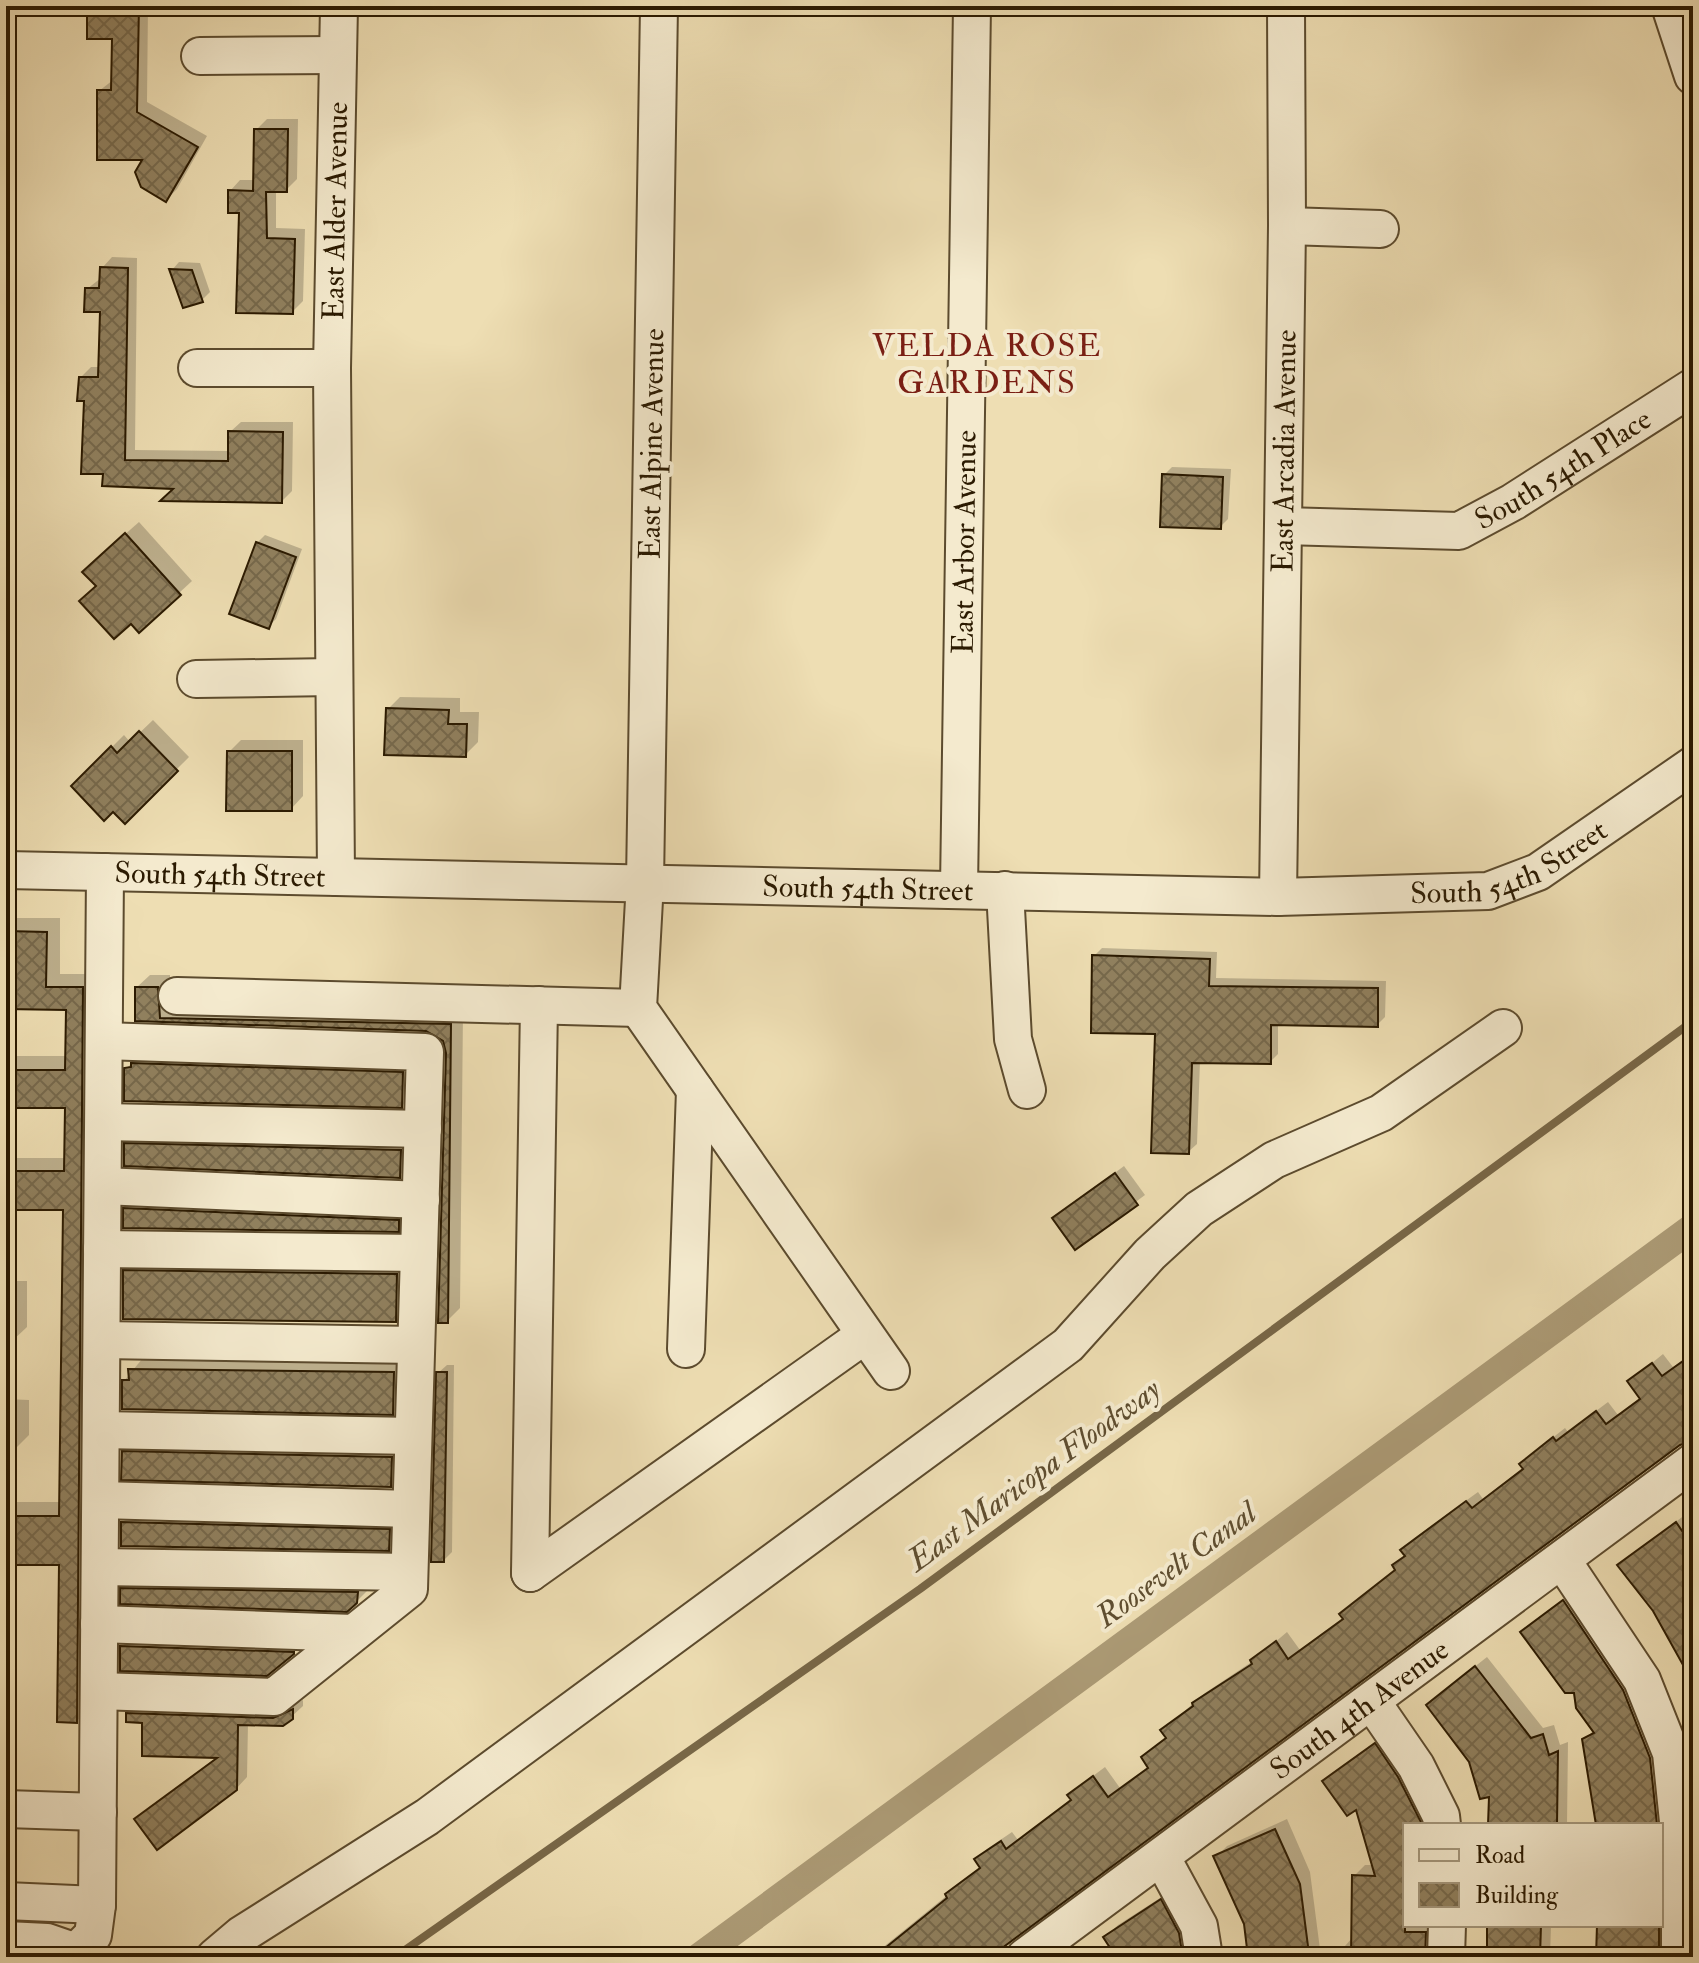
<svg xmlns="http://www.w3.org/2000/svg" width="1699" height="1963" font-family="'IM FELL Double Pica',serif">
	<defs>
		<pattern id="building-cross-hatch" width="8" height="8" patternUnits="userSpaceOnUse" patternTransform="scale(2)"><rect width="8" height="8" fill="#90805e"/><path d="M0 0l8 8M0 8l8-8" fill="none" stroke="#76684b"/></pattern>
	</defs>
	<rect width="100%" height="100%" fill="#eedeb3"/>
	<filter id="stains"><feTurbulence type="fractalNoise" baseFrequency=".0025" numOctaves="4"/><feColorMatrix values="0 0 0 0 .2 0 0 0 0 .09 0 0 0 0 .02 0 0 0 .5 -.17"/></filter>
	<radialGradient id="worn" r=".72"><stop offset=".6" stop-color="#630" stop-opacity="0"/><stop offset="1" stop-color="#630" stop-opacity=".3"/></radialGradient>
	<g fill="#0003">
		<path d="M89,6H148L147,102L207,136L177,189L166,200L145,158L99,91L113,80L114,37Z"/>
		<path d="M267,119H298L297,179L286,190H276V228L305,229L303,301L292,312L230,191L240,180H255L256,130Z"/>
		<path d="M112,257L137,258L135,450L230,451V432L241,422H293L292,491L282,501L177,487L105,472L81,377L91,367H101L102,310L87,289L101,278L102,268Z"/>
		<path d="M179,262L200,263L210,292L202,300L172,270Z"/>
		<path d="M1172,467L1231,469L1228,519L1220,527L1164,475Z"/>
		<path d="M139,522L192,581L139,630L98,586L97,559Z"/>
		<path d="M265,535L302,549L276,619L268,627L257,543Z"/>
		<path d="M400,697L460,698V712H479L478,742L465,755L388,709Z"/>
		<path d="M153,720L189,757L125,821L113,809L73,786L124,735L130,742Z"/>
		<path d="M241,740H303V796L291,809L229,752Z"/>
		<path d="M6,918H60V974H97L91,1706L77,1721L61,1564L6,1563V1502H62L65,1208H6V1158H66L67,1106H6V1056H67L68,1008L6,1007Z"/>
		<path d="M1102,948L1217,952L1216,978L1386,981L1385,1017L1377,1025L1278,1023V1054L1270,1062L1200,1061L1197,1144L1188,1152L1157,1033L1094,956Z"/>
		<path d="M150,975H170L172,1006L463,1012L460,1308L447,1321L448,1052L445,1040L426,1029L137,1019V987Z"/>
		<path d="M143,1052L419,1056L418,1089L402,1106L126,1069Z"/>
		<path d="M143,1127L417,1133L416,1159L399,1176L126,1144Z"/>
		<path d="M1124,1166L1145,1195L1075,1247L1055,1218Z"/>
		<path d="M138,1196L410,1217L398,1230L125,1209Z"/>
		<path d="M142,1254L413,1258L412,1303L395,1320L125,1271Z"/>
		<path d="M6,1281H27V1327L11,1342H6Z"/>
		<path d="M1693,1352V1438L1680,1443L985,1957H871L982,1867L977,1859L987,1849L1012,1832L1018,1840L1072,1798L1070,1795L1081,1785L1105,1767L1120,1788L1149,1766L1143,1758L1168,1736L1163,1730L1205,1693L1253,1661L1287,1632L1300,1650L1344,1617L1342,1614L1352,1603L1397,1568L1395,1565L1406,1554L1403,1550L1413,1539L1478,1492L1483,1499L1524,1467L1532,1454L1565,1428L1568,1432L1608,1402L1618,1415L1641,1397L1630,1381L1663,1354L1673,1367Z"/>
		<path d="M147,1353L410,1356L409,1396L392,1413L124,1381Z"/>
		<path d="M447,1365H454L452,1552L444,1560L438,1373Z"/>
		<path d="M6,1399L29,1400V1435L14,1450H6Z"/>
		<path d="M140,1435L408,1440L407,1468L390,1485L124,1452Z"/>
		<path d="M140,1506L406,1513L405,1532L388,1549L123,1522Z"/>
		<path d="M1686,1514L1693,1523V1684L1655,1609L1620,1565Z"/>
		<path d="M135,1577L369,1589L356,1602L122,1589Z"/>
		<path d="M1575,1591L1661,1746L1676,1957H1598L1599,1925H1661V1825H1598L1584,1740L1594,1730L1576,1691L1523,1633Z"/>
		<path d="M135,1634L303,1640L266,1674L122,1647Z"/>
		<path d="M1487,1657L1543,1728L1554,1725L1560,1745L1568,1742L1567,1825H1490L1491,1794L1440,1694Z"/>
		<path d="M303,1700V1706L291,1717L248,1723L247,1777L236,1789L137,1819L218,1756L128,1714L139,1703L286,1708Z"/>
		<path d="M1386,1734L1436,1825H1405V1925H1436L1441,1957H1345V1946L1353,1937L1354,1876L1365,1865H1374L1357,1806L1325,1781Z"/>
		<path d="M1287,1819L1310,1872L1321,1957H1250L1246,1923L1216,1857L1227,1846Z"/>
		<path d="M1174,1889L1193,1937L1170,1957H1118L1105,1938L1118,1925Z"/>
		<path d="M1489,1925H1551L1550,1957H1488Z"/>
	</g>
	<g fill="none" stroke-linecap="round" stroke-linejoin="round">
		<path stroke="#786747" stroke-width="8" d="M395,1957L920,1589L1693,1021"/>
		<path stroke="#ac9b76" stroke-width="28" d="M699,1957L1693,1227"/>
	</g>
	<g fill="url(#building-cross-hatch)" stroke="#2b1a01" stroke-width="2">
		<path d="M87,6H139L137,112L198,147L166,202L141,187L135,172L142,160H97V90H111L112,39H87Z"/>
		<path d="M254,129H288L287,192H266L267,238L295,239L293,314L236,313L239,213H228V190L253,191Z"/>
		<path d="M100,267L128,268L125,460L228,461V431L283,432L282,503L160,501L173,489L102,486L103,474H81L84,401H77L79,377H98L100,312H84L85,288H99Z"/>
		<path d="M169,269L192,270L203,302L183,308Z"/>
		<path d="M1162,474L1223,477L1221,529L1160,527Z"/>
		<path d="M125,533L181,595L139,633L131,624L114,639L79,601L96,586L82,572Z"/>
		<path d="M256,542L296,557L269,629L229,614Z"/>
		<path d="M386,708L449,710L448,724H467L466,757L384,755Z"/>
		<path d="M139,731L178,771L125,824L113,812L104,821L71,786L111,746L117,753Z"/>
		<path d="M227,751H292V811H226Z"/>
		<path d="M6,931L47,932L46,987H83L77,1723L57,1722L59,1565H6V1516H59L63,1210H6V1171H64L65,1108H6V1070H65L66,1010L6,1009Z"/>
		<path d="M1092,955L1210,959L1209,986L1378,988V1027L1271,1025V1064L1192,1063L1189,1154L1151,1153L1155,1034L1091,1033Z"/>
		<path d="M135,987H158L160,1018L451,1024L448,1323H438L446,1053L443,1041L426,1031L135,1021Z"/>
		<path d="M131,1063L403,1072L402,1108L124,1101V1068L131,1067Z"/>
		<path d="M124,1143L401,1150L400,1178L124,1166Z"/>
		<path d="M1115,1173L1138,1205L1075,1250L1052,1218Z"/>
		<path d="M123,1208L399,1220V1232L123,1228Z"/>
		<path d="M123,1270L397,1274L396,1322L123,1319Z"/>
		<path d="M1693,1354V1441L1680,1445L990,1957H874L947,1898L945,1894L980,1868L974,1859L1001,1841L1006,1849L1071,1800L1067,1795L1093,1776L1108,1797L1148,1768L1141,1757L1166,1738L1160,1730L1193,1706L1192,1703L1252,1664L1250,1660L1276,1641L1288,1659L1343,1619L1339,1614L1395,1570L1392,1565L1405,1556L1400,1550L1466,1501L1472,1508L1523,1469L1519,1464L1553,1437L1556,1441L1596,1411L1606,1424L1640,1399L1627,1381L1652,1363L1662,1376Z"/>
		<path d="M128,1369L394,1372L393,1415L122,1409V1380H129Z"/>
		<path d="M436,1372H447L444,1562H431Z"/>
		<path d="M122,1451L392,1457L391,1487L121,1480Z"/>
		<path d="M121,1522L390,1529L389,1551L121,1546Z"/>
		<path d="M1676,1522L1693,1547V1683L1653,1611L1617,1565Z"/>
		<path d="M120,1588L358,1592L357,1603L347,1612L120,1604Z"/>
		<path d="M1563,1600L1623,1690L1650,1758L1657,1825H1596L1582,1739L1594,1733L1576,1708L1574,1693H1565L1520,1632Z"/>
		<path d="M120,1646L294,1652V1654L267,1676L120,1671Z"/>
		<path d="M1475,1666L1531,1738L1543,1734L1549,1755L1558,1751L1557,1825H1488L1489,1797L1480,1799L1469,1762L1426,1705Z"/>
		<path d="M293,1709V1719L283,1726L238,1725L237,1790L157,1850L134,1819L217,1758L142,1756V1723L126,1722V1713L273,1718Z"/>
		<path d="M1375,1743L1398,1777L1421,1822V1825H1405V1932H1426L1425,1957H1351L1352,1875L1375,1876L1356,1810L1347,1816L1322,1781Z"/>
		<path d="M1275,1829L1300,1884L1309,1954L1248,1957L1244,1924L1213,1856Z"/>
		<path d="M1161,1899L1179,1933L1182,1952L1174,1957H1116L1103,1937Z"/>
		<path d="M1487,1925H1541L1540,1957H1487Z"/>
		<path d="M1597,1925H1659V1957H1596Z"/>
	</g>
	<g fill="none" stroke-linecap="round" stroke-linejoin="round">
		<defs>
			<g id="minor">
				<path d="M659,6L645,882L638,1008L891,1371"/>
				<path d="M1670,6L1693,76"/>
				<path d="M200,56L338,55"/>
				<path d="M1287,226L1380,229"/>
				<path d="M197,368H332"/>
				<path id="s1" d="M1284,526L1459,531L1513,502L1693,387"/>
				<path d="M196,679L333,677"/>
				<path id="s2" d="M6,870L1278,897L1488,891L1538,872L1693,765"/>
				<path id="s3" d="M336,877L332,368L339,6"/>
				<path id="s4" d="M959,888L972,6"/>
				<path d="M1005,890L1013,1039L1027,1090"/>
				<path id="s5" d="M1278,897L1287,226L1286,6"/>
				<path d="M177,996L638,1008"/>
				<path d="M104,1122L423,1129"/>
				<path d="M103,1186L421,1200"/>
				<path d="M102,1249L419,1253"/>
				<path d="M102,1340L416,1345"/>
				<path d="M686,1349L695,1090"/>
				<path d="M101,1430L413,1436"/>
				<path d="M101,1500L411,1509"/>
				<path d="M1562,1560L1642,1680L1671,1753L1680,1841V1957"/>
				<path d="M100,1567L409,1572"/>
				<path d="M530,1573L539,1005"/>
				<path d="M530,1573L865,1335"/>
				<path d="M99,1624L353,1633"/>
				<path d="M99,1691L274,1697L409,1589L425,1052L104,1041"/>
				<path d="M1372,1702L1416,1766L1441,1816L1442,1825"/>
				<path d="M6,1809L98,1812"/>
				<path d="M1162,1858L1199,1926L1204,1957"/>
				<path d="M6,1901L97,1905"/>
				<path d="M6,1940L47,1942L76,1952"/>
				<path d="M71,1957L93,1935L97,1905L105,872"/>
				<path d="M215,1957L241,1935L427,1817L1068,1345L1150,1254L1199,1209L1274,1160L1381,1113L1503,1028"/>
				<path id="s6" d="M1025,1957L1693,1462"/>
				<path d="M1446,1957L1447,1925"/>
			</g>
		</defs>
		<use href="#minor" stroke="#5c4b2e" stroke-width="40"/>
		<use href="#minor" stroke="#f4eace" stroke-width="36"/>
	</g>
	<g text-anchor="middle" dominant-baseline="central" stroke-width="8" stroke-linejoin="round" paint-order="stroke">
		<g font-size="30" fill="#2b1a01" stroke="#f4eace">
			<text stroke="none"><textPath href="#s3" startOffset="666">East Alder Avenue</textPath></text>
			<text transform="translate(652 444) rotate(-89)">East Alpine Avenue</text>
			<text stroke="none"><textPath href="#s5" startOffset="446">East Arcadia Avenue</textPath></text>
			<text stroke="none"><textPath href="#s1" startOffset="296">South 54th Place</textPath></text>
			<text stroke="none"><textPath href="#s4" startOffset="346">East Arbor Avenue</textPath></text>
			<text stroke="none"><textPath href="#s2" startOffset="1510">South 54th Street</textPath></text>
			<text stroke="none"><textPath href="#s2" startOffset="214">South 54th Street</textPath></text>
			<text stroke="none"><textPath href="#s2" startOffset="862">South 54th Street</textPath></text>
			<text stroke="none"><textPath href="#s6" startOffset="416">South 4th Avenue</textPath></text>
		</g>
		<g font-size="32" letter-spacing="2" fill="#7a1f14" stroke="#f4eace">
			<text x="987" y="346">VELDA ROSE<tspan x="987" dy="37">GARDENS</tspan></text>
		</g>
		<g font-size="32" font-style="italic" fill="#5f4e30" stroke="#f4eace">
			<text transform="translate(1034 1475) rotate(-36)">East Maricopa Floodway</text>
			<text transform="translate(1176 1565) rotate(-36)">Roosevelt Canal</text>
		</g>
	</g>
	<rect width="1699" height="1963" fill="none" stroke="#eedeb3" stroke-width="32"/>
	<rect x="8" y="8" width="1683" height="1947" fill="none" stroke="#2b1a01" stroke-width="4"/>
	<rect x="16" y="16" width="1667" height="1931" fill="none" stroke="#2b1a01" stroke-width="2"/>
	<rect x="1403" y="1823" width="260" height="104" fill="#f4eace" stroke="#a4977c" stroke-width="2"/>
	<rect x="1419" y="1849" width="40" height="12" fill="#f4eace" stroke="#a4977c" stroke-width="2"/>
	<text x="1475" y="1863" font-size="24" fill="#2b1a01">Road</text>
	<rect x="1419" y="1883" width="40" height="24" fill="url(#building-cross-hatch)" stroke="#a4977c" stroke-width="2"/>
	<text x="1475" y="1903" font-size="24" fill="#2b1a01">Building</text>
	<rect width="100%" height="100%" filter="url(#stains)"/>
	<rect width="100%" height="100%" fill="url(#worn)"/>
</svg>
